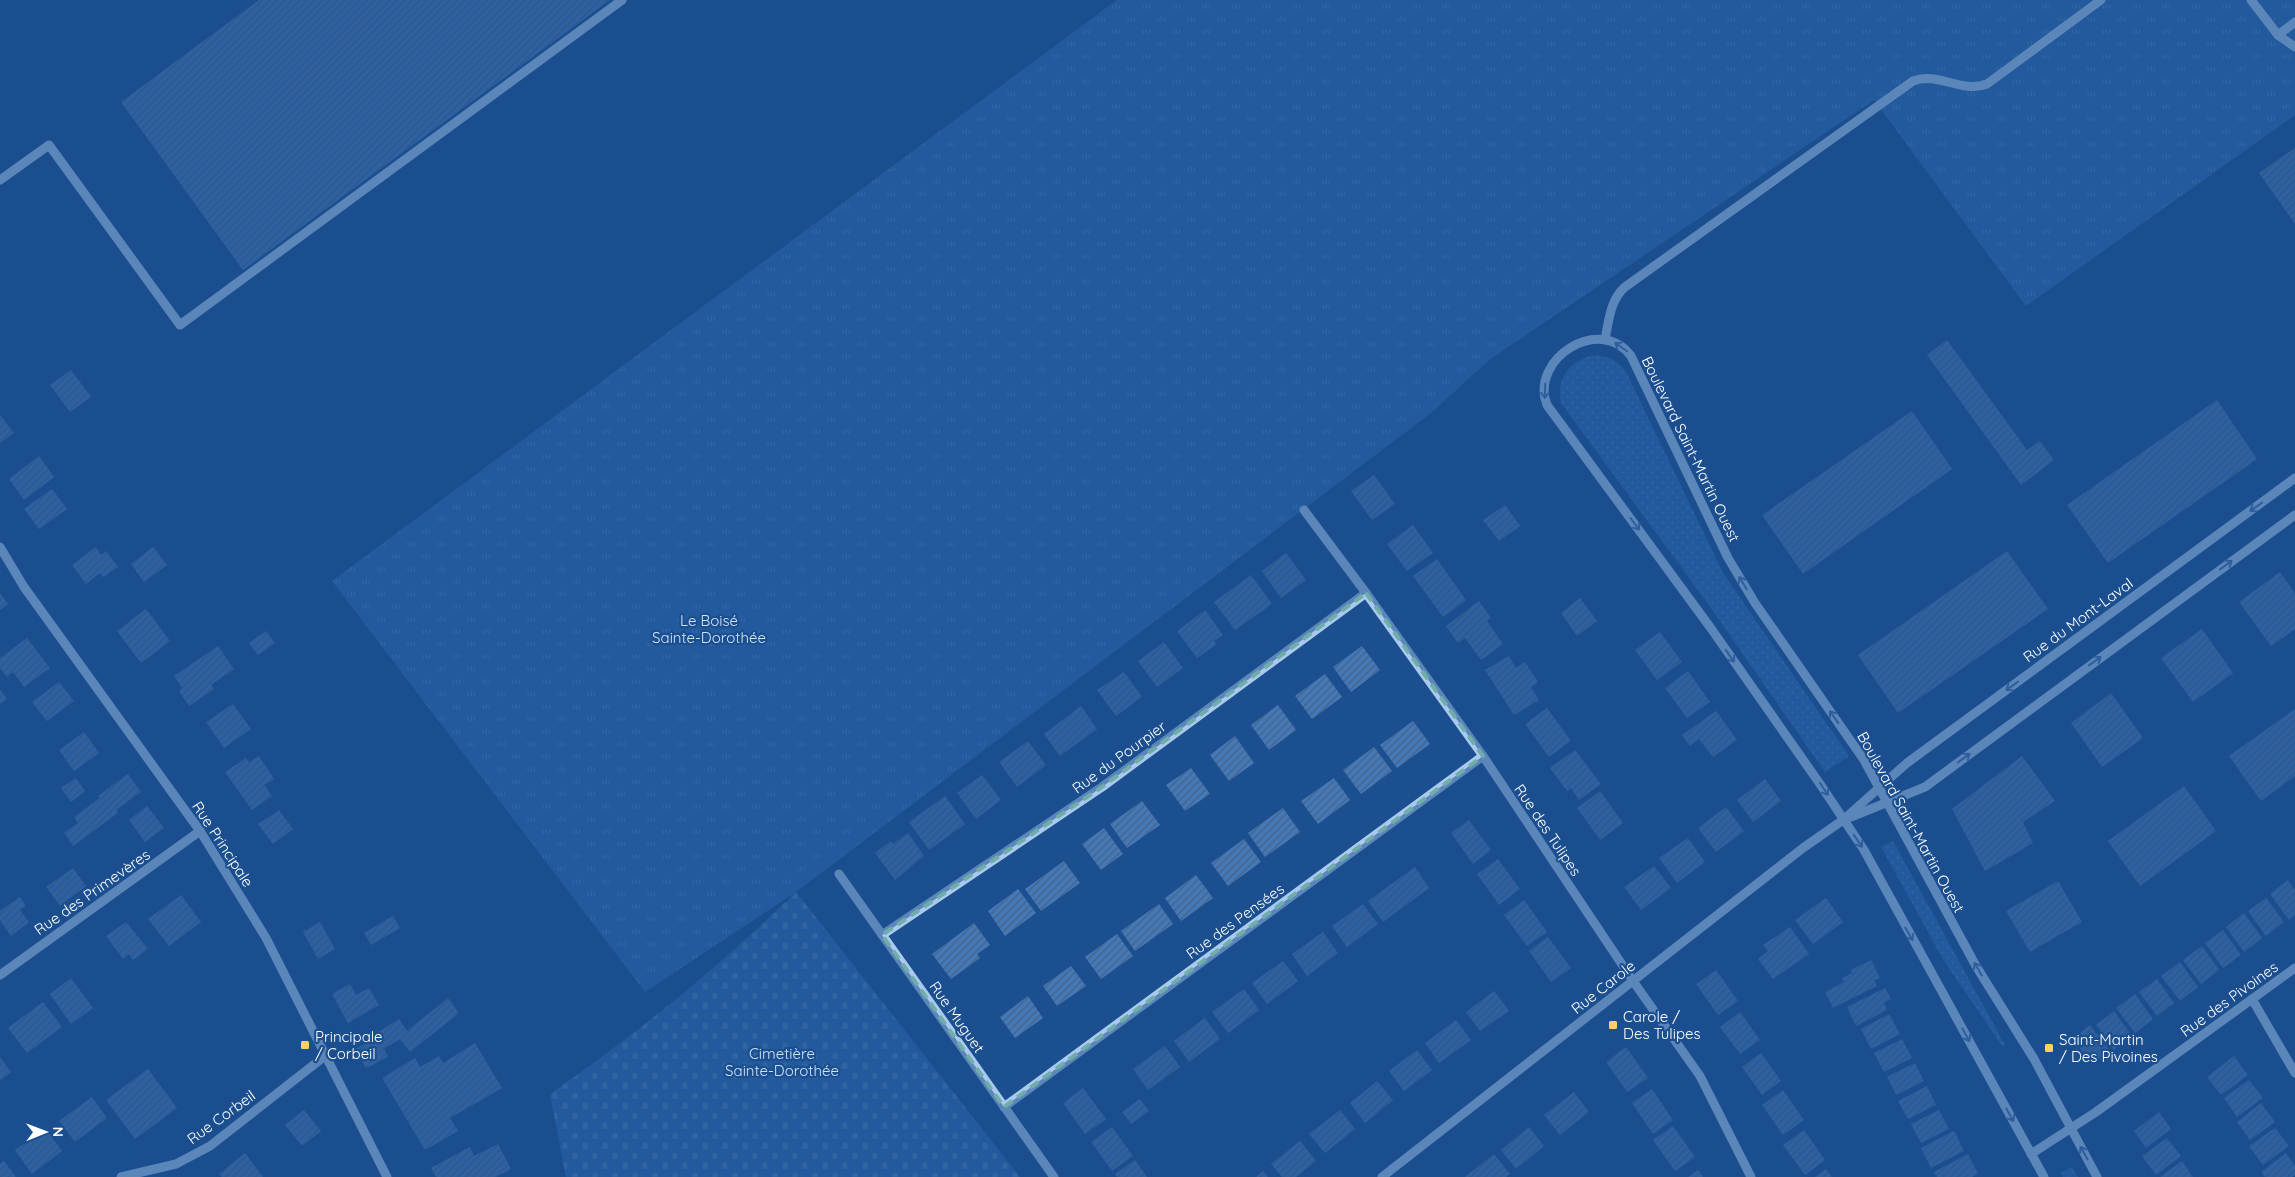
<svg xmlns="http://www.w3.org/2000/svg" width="2295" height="1177" font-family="Quicksand,sans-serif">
	<defs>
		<pattern id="grass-dots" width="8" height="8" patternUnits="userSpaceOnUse" patternTransform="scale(1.25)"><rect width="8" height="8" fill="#2e69ad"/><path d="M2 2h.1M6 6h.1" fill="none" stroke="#4d80b9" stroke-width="1.8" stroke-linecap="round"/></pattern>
		<pattern id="cemetery-stones" width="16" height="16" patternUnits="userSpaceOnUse" patternTransform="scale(1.25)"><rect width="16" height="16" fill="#2e69ad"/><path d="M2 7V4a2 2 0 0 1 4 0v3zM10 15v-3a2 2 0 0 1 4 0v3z" fill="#4d80b9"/></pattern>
		<pattern id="park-tufts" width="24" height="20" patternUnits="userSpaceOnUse" patternTransform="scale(1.25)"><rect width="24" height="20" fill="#2e69ad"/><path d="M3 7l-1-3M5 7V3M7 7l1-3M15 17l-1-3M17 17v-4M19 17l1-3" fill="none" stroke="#4d80b9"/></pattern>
		<pattern id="building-hatch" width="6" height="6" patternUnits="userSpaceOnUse" patternTransform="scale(1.25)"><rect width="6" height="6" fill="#4478b7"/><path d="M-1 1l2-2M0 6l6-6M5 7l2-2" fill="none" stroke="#486282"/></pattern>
	</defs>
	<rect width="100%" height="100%" fill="#1b4f8f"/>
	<g fill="url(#grass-dots)">
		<path d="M1590,356C1606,355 1617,359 1626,372L1723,573L1849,756L1825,772L1706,601L1561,403C1556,380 1568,363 1590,356Z"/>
		<path d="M1893,841L2005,1045L2002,1046L1944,961L1881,847Z"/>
		<path d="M2072,1167L2078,1177H2063L2061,1173Z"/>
	</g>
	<path fill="url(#cemetery-stones)" d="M796,892L1020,1177H566L550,1094C638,1033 719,967 796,892Z"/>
	<path fill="url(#park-tufts)" d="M1117,0H2295V115L2026,306L1874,100L1489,360L1431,413L796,892L645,992L332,581Z"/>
	<g fill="url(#building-hatch)">
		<path d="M259,0H610L243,270L121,102Z"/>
		<path d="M2295,148V224L2259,173Z"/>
		<path d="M1947,340L2027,450L2040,441L2054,460L2021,485L1927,355Z"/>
		<path d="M71,370L91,397L70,412L50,385Z"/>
		<path d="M2217,400L2257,459L2108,563L2067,505Z"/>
		<path d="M1912,411L1952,469L1803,574L1762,515Z"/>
		<path d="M0,415L14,433L0,443Z"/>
		<path d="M39,456L54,477L24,500L9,479Z"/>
		<path d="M1374,475L1395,504L1372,520L1351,491Z"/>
		<path d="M52,489L67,509L39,529L24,509Z"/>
		<path d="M1505,505L1520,526L1499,541L1483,520Z"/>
		<path d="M1413,525L1433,553L1407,571L1387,544Z"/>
		<path d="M96,547L101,555L106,551L118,567L103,577L100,573L86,584L72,565Z"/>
		<path d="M153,547L167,565L144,582L131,564Z"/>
		<path d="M2007,551L2048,609L1898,713L1858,655Z"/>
		<path d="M1286,553L1306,580L1281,598L1262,571Z"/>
		<path d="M1437,559L1466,600L1443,617L1413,576Z"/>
		<path d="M2280,572L2295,593V629L2271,646L2239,602Z"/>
		<path d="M1251,575L1272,604L1235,630L1214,602Z"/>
		<path d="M0,593L8,604L0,610Z"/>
		<path d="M1580,598L1597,621L1577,636L1561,613Z"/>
		<path d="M1479,601L1491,618L1487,621L1503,644L1481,660L1465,638L1458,643L1446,626Z"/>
		<path d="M146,609L170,641L141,663L117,631Z"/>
		<path d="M1205,610L1223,635L1214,641L1217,644L1197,658L1177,631Z"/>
		<path d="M2202,629L2233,673L2193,702L2161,658Z"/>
		<path d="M266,631L275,643L258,655L249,643Z"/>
		<path d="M1660,632L1682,662L1657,680L1635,650Z"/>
		<path d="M27,638L50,668L24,687L13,672L7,677L0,668V658Z"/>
		<path d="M1164,642L1183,668L1157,687L1138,661Z"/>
		<path d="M218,646L234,669L211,685L214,689L189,706L179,691L182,688L174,676Z"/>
		<path d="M1362,646L1380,670L1351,692L1333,667Z"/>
		<path d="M1509,656L1516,668L1525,662L1538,682L1531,687L1539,700L1514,715L1485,670Z"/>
		<path d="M1688,671L1710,702L1687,718L1665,688Z"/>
		<path d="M1124,672L1142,697L1116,716L1097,690Z"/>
		<path d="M1325,674L1342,697L1312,719L1295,696Z"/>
		<path d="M59,682L74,701L47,721L32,702Z"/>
		<path d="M0,690L7,699L0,704Z"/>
		<path d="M2111,693L2143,738L2102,767L2071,723Z"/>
		<path d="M233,704L251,729L224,748L206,722Z"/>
		<path d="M1278,705L1296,730L1269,750L1251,725Z"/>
		<path d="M1081,706L1097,729L1060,756L1044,734Z"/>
		<path d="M1547,708L1571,741L1549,757L1525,724Z"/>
		<path d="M2295,709V776L2261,801L2229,756Z"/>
		<path d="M1716,711L1737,740L1713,757L1699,739L1690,746L1682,735Z"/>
		<path d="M1413,721L1430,744L1397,768L1380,745Z"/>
		<path d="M84,732L99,753L74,771L59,750Z"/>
		<path d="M1235,736L1254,763L1229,781L1210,755Z"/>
		<path d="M1028,741L1046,765L1017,787L999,762Z"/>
		<path d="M1374,747L1392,771L1361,794L1343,770Z"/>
		<path d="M1575,750L1601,784L1579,800L1571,788L1567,791L1550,768Z"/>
		<path d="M259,756L274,779L264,785L272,796L252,810L225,772L246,758L249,762Z"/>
		<path d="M2022,756L2055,801L2023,822L2033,843L1985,871L1952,809Z"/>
		<path d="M1191,768L1210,794L1185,811L1166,785Z"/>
		<path d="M128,774L141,792L116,810L118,813L73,846L64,833L78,823L74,817L100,798L98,796Z"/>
		<path d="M982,775L1001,800L976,819L957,793Z"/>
		<path d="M76,778L85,791L71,802L61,788Z"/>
		<path d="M1334,778L1350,800L1318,824L1301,801Z"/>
		<path d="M1765,779L1781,801L1753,822L1737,800Z"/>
		<path d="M2184,786L2216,831L2140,886L2108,841Z"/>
		<path d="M1600,791L1623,823L1600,840L1577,808Z"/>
		<path d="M945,796L965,824L929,850L909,822Z"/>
		<path d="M1142,801L1160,825L1127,848L1110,824Z"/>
		<path d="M147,806L164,828L145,842L129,820Z"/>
		<path d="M1726,807L1744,831L1716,852L1698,828Z"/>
		<path d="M1283,808L1300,832L1265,857L1248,833Z"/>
		<path d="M279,810L293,829L273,844L258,824Z"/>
		<path d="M1469,820L1491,850L1473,864L1451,833Z"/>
		<path d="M1104,828L1123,854L1101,870L1082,844Z"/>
		<path d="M908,833L924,856L895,880L875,853L891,841L893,844Z"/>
		<path d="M1688,838L1705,862L1677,883L1659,858Z"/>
		<path d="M1244,839L1261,862L1228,886L1211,863Z"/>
		<path d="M1498,859L1520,889L1499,905L1477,874Z"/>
		<path d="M1064,861L1080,883L1041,911L1025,889Z"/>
		<path d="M1654,866L1671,888L1641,910L1624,887Z"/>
		<path d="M1415,867L1429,888L1383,922L1368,901Z"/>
		<path d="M73,868L86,886L60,906L46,887Z"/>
		<path d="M1196,875L1213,898L1181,921L1165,898Z"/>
		<path d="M2288,880L2295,890V915L2289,920L2270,894Z"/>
		<path d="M2058,881L2082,922L2030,952L2006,911Z"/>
		<path d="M1018,889L1036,913L1005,936L988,911Z"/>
		<path d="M181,895L201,922L169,946L148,919Z"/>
		<path d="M20,897L26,906L20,910L29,922L11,936L0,920V911Z"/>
		<path d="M1826,898L1843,922L1813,944L1795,920Z"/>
		<path d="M2266,898L2284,922L2266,936L2248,911Z"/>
		<path d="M1524,900L1547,932L1527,946L1504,915Z"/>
		<path d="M1159,904L1173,924L1135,951L1121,931Z"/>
		<path d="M1363,904L1378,924L1347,947L1332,926Z"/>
		<path d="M2244,913L2262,938L2244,952L2226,927Z"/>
		<path d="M393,916L400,928L371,945L364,933Z"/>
		<path d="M126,922L148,949L133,960L129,954L123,959L106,936Z"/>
		<path d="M320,922L335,949L318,959L303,932Z"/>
		<path d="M974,923L990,945L977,954L980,958L951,979L932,954Z"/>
		<path d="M1790,927L1809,954L1773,979L1758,959L1768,951L1763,945Z"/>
		<path d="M2223,930L2241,955L2223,968L2205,943Z"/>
		<path d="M1323,932L1338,953L1307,976L1292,954Z"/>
		<path d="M1117,934L1133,956L1101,979L1085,957Z"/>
		<path d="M1548,937L1571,968L1551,982L1529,951Z"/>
		<path d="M2202,946L2219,970L2201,984L2183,960Z"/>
		<path d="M1871,960L1880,978L1874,980L1877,986L1833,1008L1825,992L1844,982L1842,978L1852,973L1851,970Z"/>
		<path d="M1283,961L1298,981L1267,1004L1252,983Z"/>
		<path d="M2180,962L2198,987L2180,1001L2161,976Z"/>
		<path d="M1071,966L1086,986L1057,1006L1043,986Z"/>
		<path d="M1716,970L1738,1001L1718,1015L1696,984Z"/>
		<path d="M71,978L93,1008L71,1024L50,994Z"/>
		<path d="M2157,979L2174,1003L2157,1016L2139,992Z"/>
		<path d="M350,984L356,995L369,988L379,1005L348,1023L332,994Z"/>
		<path d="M1885,988L1891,999L1884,1003L1887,1010L1856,1026L1847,1007Z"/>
		<path d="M1244,989L1259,1010L1228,1033L1212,1012Z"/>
		<path d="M1494,991L1509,1011L1480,1031L1466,1012Z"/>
		<path d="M2135,994L2153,1019L2135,1033L2116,1008Z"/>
		<path d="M1028,996L1043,1018L1015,1038L1000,1017Z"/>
		<path d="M448,998L459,1013L410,1052L400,1039L384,1049L388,1057L366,1068L355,1049L376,1038L374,1035L399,1019L407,1031Z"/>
		<path d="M43,1002L62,1027L27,1053L8,1028Z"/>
		<path d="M2114,1011L2132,1036L2114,1050L2096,1025Z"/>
		<path d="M1740,1012L1760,1040L1740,1054L1720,1027Z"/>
		<path d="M1889,1014L1900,1034L1871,1049L1861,1029Z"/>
		<path d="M1205,1018L1220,1039L1189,1062L1174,1041Z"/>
		<path d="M1456,1020L1471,1040L1439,1063L1425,1043Z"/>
		<path d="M2090,1025L2110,1051L2092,1065L2073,1039Z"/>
		<path d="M1902,1039L1912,1058L1884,1072L1874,1053Z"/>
		<path d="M475,1043L502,1088L450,1118L458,1131L425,1150L382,1078L415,1058L420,1067L439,1056L443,1063Z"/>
		<path d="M1165,1046L1180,1067L1148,1090L1133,1069Z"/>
		<path d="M1626,1047L1648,1078L1627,1092L1606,1062Z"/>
		<path d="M1417,1050L1432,1070L1404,1091L1389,1071Z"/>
		<path d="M1761,1053L1781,1081L1762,1095L1742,1067Z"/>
		<path d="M2234,1056L2248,1075L2221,1095L2207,1077Z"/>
		<path d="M0,1057L11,1072L0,1081Z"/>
		<path d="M1915,1063L1924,1081L1896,1095L1887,1077Z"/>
		<path d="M148,1069L177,1108L135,1139L106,1100Z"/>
		<path d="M2249,1080L2263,1098L2237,1117L2224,1098Z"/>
		<path d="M1377,1081L1393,1100L1365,1123L1350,1103Z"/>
		<path d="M1927,1086L1936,1105L1908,1119L1898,1101Z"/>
		<path d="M1083,1088L1106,1119L1085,1134L1063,1103Z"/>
		<path d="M1652,1089L1673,1120L1653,1134L1632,1103Z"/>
		<path d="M1783,1090L1804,1120L1783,1135L1762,1105Z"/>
		<path d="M1574,1092L1589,1112L1560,1135L1544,1115Z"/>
		<path d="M92,1097L107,1118L75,1142L59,1121Z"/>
		<path d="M1140,1099L1149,1111L1131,1124L1122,1112Z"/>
		<path d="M2261,1103L2275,1122L2250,1140L2237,1122Z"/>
		<path d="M304,1110L321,1131L302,1146L285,1125Z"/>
		<path d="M1340,1110L1355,1129L1325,1153L1309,1134Z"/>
		<path d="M1939,1110L1949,1129L1921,1143L1911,1124Z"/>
		<path d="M2159,1112L2171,1129L2146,1148L2134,1131Z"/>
		<path d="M1673,1126L1695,1157L1675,1171L1653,1140Z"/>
		<path d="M1112,1127L1133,1156L1112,1171L1091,1142Z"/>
		<path d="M1529,1127L1544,1146L1516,1169L1501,1150Z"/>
		<path d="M45,1128L62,1151L32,1174L15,1150Z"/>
		<path d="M2275,1128L2289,1146L2263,1165L2249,1146Z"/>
		<path d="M1804,1130L1825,1160L1805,1175L1783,1145Z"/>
		<path d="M1954,1131L1964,1151L1931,1168L1921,1148Z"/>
		<path d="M2167,1138L2181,1156L2156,1175L2142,1156Z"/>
		<path d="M1300,1141L1316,1161L1296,1177H1282L1271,1164Z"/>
		<path d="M498,1144L511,1169L496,1177H436L431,1168L470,1147L474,1156Z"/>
		<path d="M245,1153L263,1177H222L219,1174Z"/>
		<path d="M2286,1153L2295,1166V1175L2292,1177H2265L2261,1172Z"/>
		<path d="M1494,1154L1510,1174L1506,1177H1465Z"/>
		<path d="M1968,1154L1978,1174L1972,1177H1937L1934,1172Z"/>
		<path d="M1135,1160L1147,1177H1117L1115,1174Z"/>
		<path d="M4,1161L16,1177H0V1164Z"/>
		<path d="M2182,1161L2193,1177H2160Z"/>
		<path d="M1826,1169L1832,1177H1815Z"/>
		<path d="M1698,1170L1703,1177H1688Z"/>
		<path d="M1263,1171L1268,1177H1256Z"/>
	</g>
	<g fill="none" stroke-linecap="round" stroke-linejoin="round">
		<g stroke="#a9c9ee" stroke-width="9">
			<path d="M2251,0L2278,35L2295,47"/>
			<path d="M2278,35L2295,22"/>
			<path d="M0,180L49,145L180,325L622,0"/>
			<path d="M1605,339C1609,321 1610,300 1625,287L1913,81C1938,71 1962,94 1987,84L2101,0"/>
			<path d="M1304,510L1366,593L1483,756L1633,981L1700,1076L1751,1177"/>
			<path d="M0,547L24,587L200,831L266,938L387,1177"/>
			<path d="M1851,817L1925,787L2295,515"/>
			<path d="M839,874L1054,1177"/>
			<path d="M882,935L1102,787L1366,593"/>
			<path d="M0,975L200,831"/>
			<path d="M2252,999L2295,1073"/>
			<path d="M1004,1107L1483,756"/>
			<path d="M2031,1154L2096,1112L2295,968"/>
			<path d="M121,1177L176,1164L210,1146L325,1056"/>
			<path d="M1382,1177L1803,848L1843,820L1907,763L2295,478"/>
			<path d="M2044,1177L1864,850L1820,784L1710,627L1547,405C1529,359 1600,314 1631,356L1728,558L1755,603L1864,760L1976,966L2034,1059L2097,1177"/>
		</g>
	</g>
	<defs><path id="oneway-shaft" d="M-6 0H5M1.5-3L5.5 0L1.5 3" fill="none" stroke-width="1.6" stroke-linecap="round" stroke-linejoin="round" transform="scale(1.25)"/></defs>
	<g stroke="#4674ac">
		<use href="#oneway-shaft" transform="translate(1621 347) rotate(-145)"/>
		<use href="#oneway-shaft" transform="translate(1545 391) rotate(92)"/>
		<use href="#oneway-shaft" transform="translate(2256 507) rotate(144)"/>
		<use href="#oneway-shaft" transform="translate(1635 524) rotate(53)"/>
		<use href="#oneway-shaft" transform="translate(2226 565) rotate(-36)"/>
		<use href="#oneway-shaft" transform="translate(1743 583) rotate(-121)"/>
		<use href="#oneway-shaft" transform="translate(1730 656) rotate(55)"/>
		<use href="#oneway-shaft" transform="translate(2095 661) rotate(-36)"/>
		<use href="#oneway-shaft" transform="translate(2012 686) rotate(144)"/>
		<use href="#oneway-shaft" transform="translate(1834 717) rotate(-125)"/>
		<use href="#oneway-shaft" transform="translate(1964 758) rotate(-36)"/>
		<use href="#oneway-shaft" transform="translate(1824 789) rotate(57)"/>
		<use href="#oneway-shaft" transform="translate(1858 841) rotate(56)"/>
		<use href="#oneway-shaft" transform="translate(1909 934) rotate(60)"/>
		<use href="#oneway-shaft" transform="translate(1978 969) rotate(-120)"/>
		<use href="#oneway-shaft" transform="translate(1966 1035) rotate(61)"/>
		<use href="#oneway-shaft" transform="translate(2010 1115) rotate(61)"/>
		<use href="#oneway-shaft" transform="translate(2084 1153) rotate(-119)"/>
	</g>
	<path d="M0 0H2295V1177H0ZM1366,593L1483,756L1004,1107L882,935L1102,787Z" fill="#1b4f8f" fill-opacity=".55" fill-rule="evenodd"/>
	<path fill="none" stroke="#6fada8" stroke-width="4" stroke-dasharray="10 6" stroke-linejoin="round" d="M1366,593L1483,756L1004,1107L882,935L1102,787Z"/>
	<g fill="#ffd166" stroke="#1b4f8f" stroke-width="2">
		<rect x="1608" y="1020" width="10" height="10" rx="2.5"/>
		<rect x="300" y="1040" width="10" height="10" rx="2.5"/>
		<rect x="2044" y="1043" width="10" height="10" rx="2.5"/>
	</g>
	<g text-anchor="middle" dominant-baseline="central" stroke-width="4.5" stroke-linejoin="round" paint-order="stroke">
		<g font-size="15" fill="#fff" stroke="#1b4f8f">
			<text transform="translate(1691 449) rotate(64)">Boulevard Saint-Martin Ouest</text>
			<text transform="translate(2078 620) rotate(-36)">Rue du Mont-Laval</text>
			<text transform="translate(1119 757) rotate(-36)">Rue du Pourpier</text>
			<text transform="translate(1911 822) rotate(61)">Boulevard Saint-Martin Ouest</text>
			<text transform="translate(1548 830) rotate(56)">Rue des Tulipes</text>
			<text transform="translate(223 844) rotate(57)">Rue Principale</text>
			<text transform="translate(92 892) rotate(-35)">Rue des Primevères</text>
			<text transform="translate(1235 921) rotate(-36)">Rue des Pensées</text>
			<text transform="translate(1603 987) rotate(-38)">Rue Carole</text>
			<text transform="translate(2229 999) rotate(-36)">Rue des Pivoines</text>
			<text transform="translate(957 1017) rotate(55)">Rue Muguet</text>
			<text transform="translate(221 1117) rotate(-36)">Rue Corbeil</text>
		</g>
		<g font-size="15" fill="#cfe3fa" stroke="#1b4f8f">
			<text x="709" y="620">Le Boisé<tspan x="709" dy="17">Sainte-Dorothée</tspan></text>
			<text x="782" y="1053">Cimetière<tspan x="782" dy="17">Sainte-Dorothée</tspan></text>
		</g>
		<g font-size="15" fill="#fff" stroke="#1b4f8f" text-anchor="start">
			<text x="1623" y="1016">Carole /<tspan x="1623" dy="17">Des Tulipes</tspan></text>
			<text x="315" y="1036">Principale<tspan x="315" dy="17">/ Corbeil</tspan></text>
			<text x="2059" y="1039">Saint-Martin<tspan x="2059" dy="17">/ Des Pivoines</tspan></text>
		</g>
	</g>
	<g transform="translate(45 1132) rotate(89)" stroke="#1b4f8f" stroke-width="4" paint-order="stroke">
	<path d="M0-4L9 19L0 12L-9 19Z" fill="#ffffff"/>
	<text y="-8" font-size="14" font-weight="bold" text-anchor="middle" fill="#ffffff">N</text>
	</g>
</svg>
